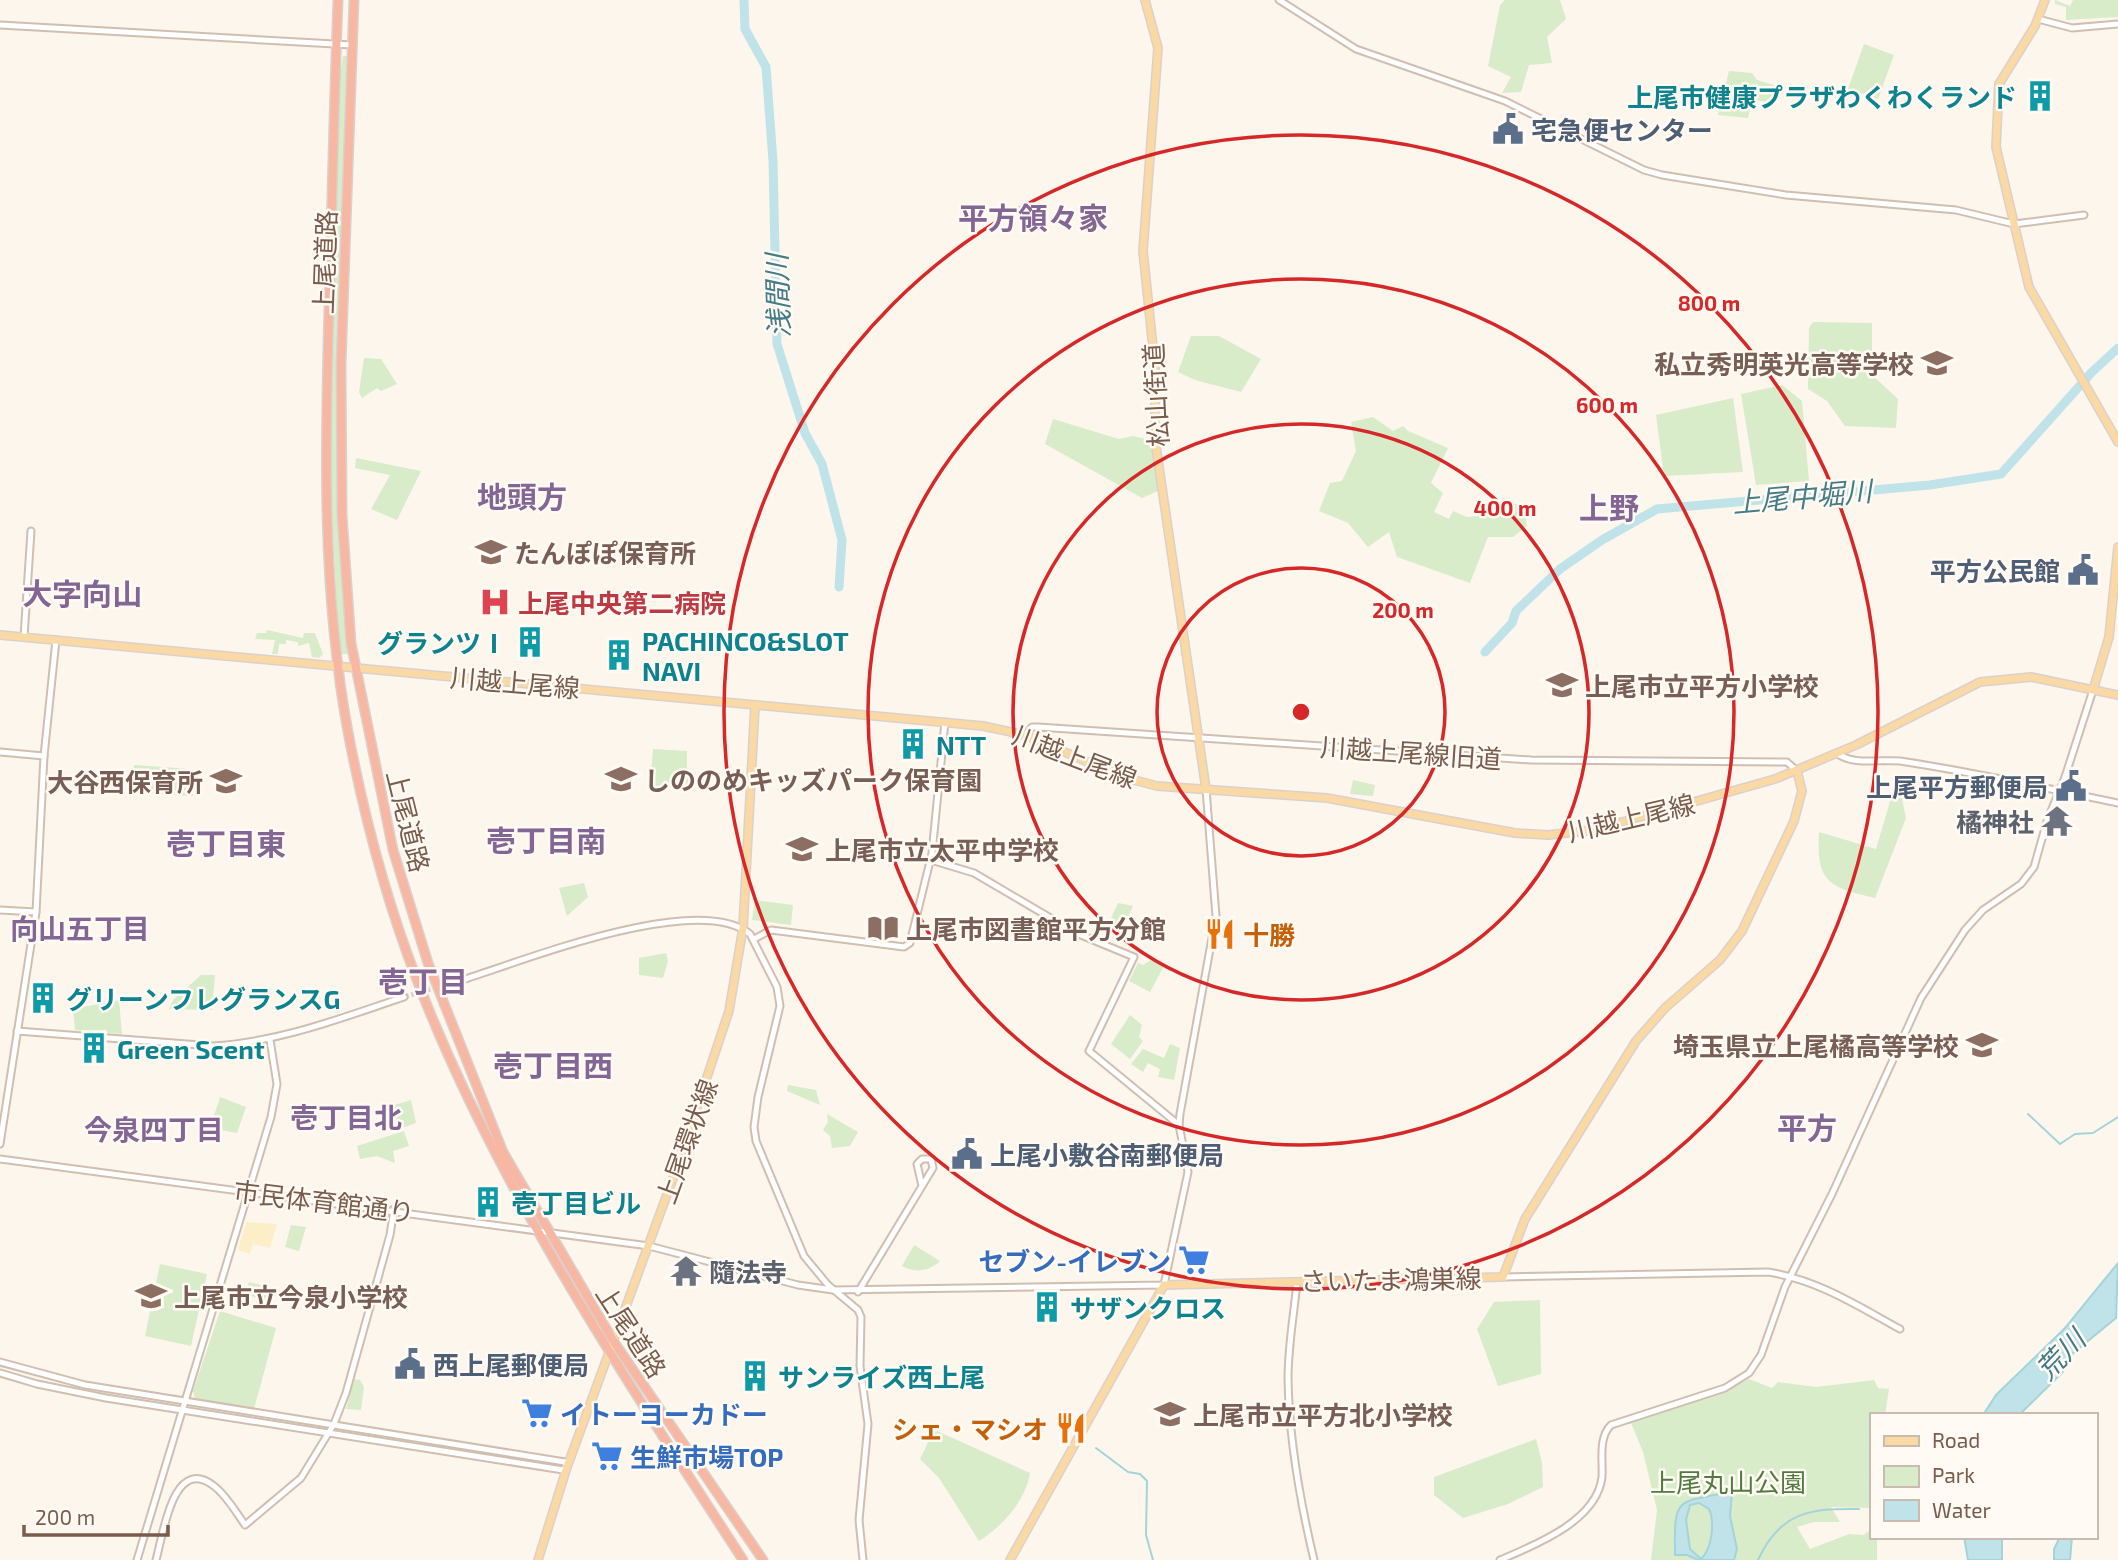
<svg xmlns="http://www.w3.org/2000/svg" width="2118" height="1560" font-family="'Exo 2','Noto Sans JP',sans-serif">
	<rect width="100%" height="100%" fill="#fdf6ec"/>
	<g fill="#d8ecc9">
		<path d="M1505,0H1560L1566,19L1547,37L1552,63L1529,65L1521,92L1502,93L1511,77L1488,66L1500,5Z"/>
		<path d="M2055,0L2070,6L2073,0H2118V17L2066,20V7L2055,4Z"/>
		<path d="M1864,44L1894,55L1878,99L1848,89Z"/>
		<path d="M343,56H348L349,63L340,321L348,654H341L339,646L330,476L337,101Z"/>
		<path d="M1729,71L1752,73L1757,80L1777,86L1772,99L1767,102L1752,100L1748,118L1718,115Z"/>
		<path d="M1813,322L1872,323V375L1898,399L1896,428L1845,426L1827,401L1808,389L1809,328Z"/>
		<path d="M1191,336H1219L1261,359L1241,392L1195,380L1178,372Z"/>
		<path d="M364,358L381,359L397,384L381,391L377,388L362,398L359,392Z"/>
		<path d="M1782,385L1802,401L1809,481L1756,485L1741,394Z"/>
		<path d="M1733,398L1743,472L1664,476L1656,415Z"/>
		<path d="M1373,417L1393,431L1403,426L1408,431L1448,448L1431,483L1443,493L1434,512L1449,519L1453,511L1467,517L1497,515L1506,500L1524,507L1527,526L1513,537H1488L1470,583L1397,557L1389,532L1368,547L1348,523L1319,511L1330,483L1342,481L1356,451L1351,422Z"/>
		<path d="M1053,419L1119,439L1133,436L1151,440L1158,491L1142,498L1045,444Z"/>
		<path d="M356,458L421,471L397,520L371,509L390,475L355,468Z"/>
		<path d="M267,630L303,638L304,633H315L323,654L319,658L312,657L309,643L298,646V642L286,640V644H279L278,654H272L275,640L255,639L257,633H266Z"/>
		<path d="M653,749L687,751V768L694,790L650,786Z"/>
		<path d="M134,765L191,769L193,796L130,791Z"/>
		<path d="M1353,780L1375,785L1373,796L1350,794Z"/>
		<path d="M1894,788L1900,789L1906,818L1875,898C1829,887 1816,883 1819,832L1876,849Z"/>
		<path d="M584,883L588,897L567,916L559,888Z"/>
		<path d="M755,900L793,905L791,925L752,920Z"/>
		<path d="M1118,903L1133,906L1122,932L1107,927Z"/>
		<path d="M666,953L668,961L663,978L639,975V958Z"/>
		<path d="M1151,960L1164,966L1150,992L1129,981L1138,963L1143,965Z"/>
		<path d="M201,975H215L212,1010L169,1009L173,1000Z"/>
		<path d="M119,1000L122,1034L75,1030L73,1009Z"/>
		<path d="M1130,1015L1142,1025L1139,1037L1143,1041L1130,1059L1111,1044Z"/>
		<path d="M1170,1044L1180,1048L1174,1080L1158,1077L1160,1069L1148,1063L1143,1072L1131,1064L1143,1049L1164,1058Z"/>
		<path d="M788,1085L816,1090L820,1105L787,1091Z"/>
		<path d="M220,1097L246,1107L237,1133L210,1128Z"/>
		<path d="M411,1100L416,1123L399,1129L391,1106Z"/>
		<path d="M827,1114L858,1132L850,1146L832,1148L830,1136L823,1130L828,1122Z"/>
		<path d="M404,1131L409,1146L393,1151L395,1163L377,1156L360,1159L357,1146Z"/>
		<path d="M291,1225L306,1227L299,1251L285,1247Z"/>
		<path d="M914,1245L940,1261C928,1272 915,1273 902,1266Z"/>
		<path d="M160,1264L207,1274L191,1346L145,1336Z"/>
		<path d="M249,1282L286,1292L285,1295L273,1292L270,1303L246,1294Z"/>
		<path d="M1540,1300L1541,1374L1498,1386L1477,1329L1494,1302Z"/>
		<path d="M220,1311L276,1328L254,1409L195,1399L193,1391Z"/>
		<path d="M354,1379L360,1380L364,1387L361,1410L346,1409Z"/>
		<path d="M1749,1379L1772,1388L1778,1382L1816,1387L1874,1380L1878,1388L1889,1389L1885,1415H1871L1869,1508L1831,1507L1840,1522H1814L1797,1527L1810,1549L1849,1534L1864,1535L1871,1529V1537H1877V1560H1651L1657,1510L1643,1452L1631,1423L1727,1391Z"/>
		<path d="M937,1431L1030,1473C1026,1500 1002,1527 979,1541L939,1478L920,1459L932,1434Z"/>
		<path d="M1536,1439L1542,1462L1543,1487L1508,1504L1463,1518L1434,1495V1477Z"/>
	</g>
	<path fill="#fcefc7" d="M246,1222L277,1224L270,1248L253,1244L250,1254L238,1250Z"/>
	<g fill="#bfe3e8" stroke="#a5d3da" stroke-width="2" fill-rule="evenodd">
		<path d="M2118,1263L2116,1318L2071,1355L2062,1373L2019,1415H1983L1996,1395L2065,1328Z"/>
		<path d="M1732,1492L1730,1516L1737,1549L1734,1560H1698L1687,1555H1675C1674,1497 1675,1502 1732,1492ZM1699,1503L1709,1509C1715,1522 1712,1549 1701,1559L1690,1549L1686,1520L1690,1505Z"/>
		<path d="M1964,1537H2002V1560H1968Z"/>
		<path d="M2060,1537H2072L2070,1560H2054V1549Z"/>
	</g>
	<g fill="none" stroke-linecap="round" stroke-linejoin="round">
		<g stroke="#a5d3da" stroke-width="2">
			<path d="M2028,1114L2060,1144L2075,1134L2093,1133L2118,1117"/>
			<path d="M1096,1448L1128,1472L1140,1474L1147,1481L1146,1535L1153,1560"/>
			<path d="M1758,1560C1780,1512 1810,1508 1859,1509"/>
		</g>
		<g stroke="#bfe3e8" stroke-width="9">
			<path d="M744,0L745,29L766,67L773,161L777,344L805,433L822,464L842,540L839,587"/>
			<path d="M1485,652L1512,623L1516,611L1560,569L1602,540L1657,509L1930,485L2001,474L2092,372L2118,348"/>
		</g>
		<path stroke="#dcd0c4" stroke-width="5" stroke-dasharray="5 2.5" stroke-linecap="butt" d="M404,997L462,980"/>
		<defs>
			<g id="minor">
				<path d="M1279,0L1356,49L1505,101L1644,170L1662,175L1786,195L1956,210L2014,224L2084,215"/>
				<path d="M2038,19L2072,28L2118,24"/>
				<path d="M0,25L352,45"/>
				<path d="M24,637L31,531"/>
				<path d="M1025,735L1032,727H1038L1531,760L1787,762L1797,771"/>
				<path d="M0,752L44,756"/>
				<path d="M1837,753C1852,766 1881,759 1900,761C1974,772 2045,788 2118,803"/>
				<path d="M931,860L974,873L1076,933L1134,957L1089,1051L1179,1125"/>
				<path d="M0,910L36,912"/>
				<path d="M754,939L771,930L904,947L910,943L932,853L945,722"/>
				<path d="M462,980C523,961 697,891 750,934L777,987L780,1006L758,1097L754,1127L756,1141L804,1256L828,1285L858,1310L861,1317L860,1366L868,1424L859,1520L863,1560"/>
				<path d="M17,1031L213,1046C280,1042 341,1018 404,997"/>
				<path d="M0,1144L36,912L44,756L56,640"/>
				<path d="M0,1159L649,1246L798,1285L833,1290L1164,1285L1188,1172L1179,1125L1180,1114L1216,916L1206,789"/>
				<path d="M1503,1277L1768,1272C1818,1280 1856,1305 1900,1329"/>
				<path d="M1297,1282C1294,1314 1288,1346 1288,1379C1289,1440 1300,1501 1314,1560"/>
				<path d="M858,1292L933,1168L931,1159H922L917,1164L922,1186"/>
				<path d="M0,1362L85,1385L565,1462L567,1467"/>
				<path d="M0,1373L37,1384L106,1398L563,1470L567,1467"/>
				<path d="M137,1560L271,1117L277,1084L270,1040"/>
				<path d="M156,1560C163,1535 173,1454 214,1486C226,1495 236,1512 245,1525L301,1478L334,1424L346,1393L390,1235L394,1209"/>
				<path d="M1500,1560C1535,1545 1597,1521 1602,1477C1603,1460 1598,1438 1611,1425L1725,1388L1749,1373L1761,1355L1785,1287L1832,1194L1921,998L1965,930L1983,910L2021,884L2034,867L2047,821L2065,777L2093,690"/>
			</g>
			<g id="major">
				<path d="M1145,0L1158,48L1143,251L1155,367V440L1206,789"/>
				<path d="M2045,0L2035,26L1999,84L1996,147L2029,287L2118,442"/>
				<path d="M0,635L983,726L1025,735L1123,777L1157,786L1327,798L1515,833L1548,835L1594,830L1775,779L1856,745L1980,682L2031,677L2118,695"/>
				<path d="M2093,690L2109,637L2118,547"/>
				<path d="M538,1560L567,1467L676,1170L729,1011L743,928L755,705"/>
				<path d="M1010,1560L1164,1285L1503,1277L1525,1219L1636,1041L1665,1008L1720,960L1742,931L1794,821L1802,791L1797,771"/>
			</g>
			<g id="highway">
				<path d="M338,0C334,103 332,205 329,308C325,449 322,592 348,732C364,816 386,900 417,980C496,1186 624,1376 743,1560"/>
				<path d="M354,0L341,365L342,515L351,643L393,850L428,963L503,1152L614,1342L763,1560"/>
			</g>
		</defs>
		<use href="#minor" stroke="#d1beb0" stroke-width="9"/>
		<use href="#major" stroke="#dad1cd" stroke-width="10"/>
		<use href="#highway" stroke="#dad1cd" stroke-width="11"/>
		<use href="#minor" stroke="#fff" stroke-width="5"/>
		<use href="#major" stroke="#fbd9a5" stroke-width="7"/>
		<use href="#highway" stroke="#f7b7a3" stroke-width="8"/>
	</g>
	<g fill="none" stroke="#d62828" stroke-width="3.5">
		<circle cx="1301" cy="712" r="144"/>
		<circle cx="1301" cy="712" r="288"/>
		<circle cx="1301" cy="712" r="433"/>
		<circle cx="1301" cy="712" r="577"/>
	</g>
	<defs>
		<symbol id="building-bare" viewBox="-9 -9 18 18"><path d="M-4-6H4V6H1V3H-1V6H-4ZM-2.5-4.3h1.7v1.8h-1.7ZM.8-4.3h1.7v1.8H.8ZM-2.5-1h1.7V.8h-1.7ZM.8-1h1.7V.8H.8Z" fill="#0f9aa8" stroke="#fffaf3" stroke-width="2.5" paint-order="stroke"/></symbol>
		<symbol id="civic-bare" viewBox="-9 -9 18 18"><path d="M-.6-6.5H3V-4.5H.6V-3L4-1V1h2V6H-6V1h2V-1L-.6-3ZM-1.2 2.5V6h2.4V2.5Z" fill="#5c6f8a" stroke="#fffaf3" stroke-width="2.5" paint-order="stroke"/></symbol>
		<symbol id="school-bare" viewBox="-9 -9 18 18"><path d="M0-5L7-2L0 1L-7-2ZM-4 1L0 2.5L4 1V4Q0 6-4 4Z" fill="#8d6e63" stroke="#fffaf3" stroke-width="2.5" paint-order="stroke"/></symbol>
		<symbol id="hospital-bare" viewBox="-9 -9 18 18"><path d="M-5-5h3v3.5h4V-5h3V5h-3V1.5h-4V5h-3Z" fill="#e0444e" stroke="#fffaf3" stroke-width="2.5" paint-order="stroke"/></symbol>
		<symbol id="temple-bare" viewBox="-9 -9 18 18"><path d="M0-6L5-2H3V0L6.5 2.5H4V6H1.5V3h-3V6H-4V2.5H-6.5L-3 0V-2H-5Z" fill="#6b7280" stroke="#fffaf3" stroke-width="2.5" paint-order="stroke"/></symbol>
		<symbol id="library-bare" viewBox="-9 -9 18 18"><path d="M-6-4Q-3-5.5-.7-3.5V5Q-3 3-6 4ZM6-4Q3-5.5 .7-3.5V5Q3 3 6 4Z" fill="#8d6e63" stroke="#fffaf3" stroke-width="2.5" paint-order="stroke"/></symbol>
		<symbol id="restaurant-bare" viewBox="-9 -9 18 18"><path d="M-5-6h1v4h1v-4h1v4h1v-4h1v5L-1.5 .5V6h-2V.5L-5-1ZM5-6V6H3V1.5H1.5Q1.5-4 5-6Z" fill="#e8710a" stroke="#fffaf3" stroke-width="2.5" paint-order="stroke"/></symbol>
		<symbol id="supermarket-bare" viewBox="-9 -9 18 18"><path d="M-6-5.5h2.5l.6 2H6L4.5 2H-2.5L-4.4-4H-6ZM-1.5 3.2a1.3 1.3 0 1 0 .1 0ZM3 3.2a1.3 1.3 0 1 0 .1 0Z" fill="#3f7fe0" stroke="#fffaf3" stroke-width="2.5" paint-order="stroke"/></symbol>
	</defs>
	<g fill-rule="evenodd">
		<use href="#building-bare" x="2018" y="74" width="44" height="44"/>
		<use href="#civic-bare" x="1486" y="107" width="44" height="44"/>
		<use href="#school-bare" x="1915" y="341" width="44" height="44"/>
		<use href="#school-bare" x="469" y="530" width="44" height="44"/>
		<use href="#civic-bare" x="2061" y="548" width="44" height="44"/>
		<use href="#hospital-bare" x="473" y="580" width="44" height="44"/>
		<use href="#building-bare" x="508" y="620" width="44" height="44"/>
		<use href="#building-bare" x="597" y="633" width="44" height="44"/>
		<use href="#school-bare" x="1540" y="663" width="44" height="44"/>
		<use href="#building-bare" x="891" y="722" width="44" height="44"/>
		<use href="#school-bare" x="599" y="757" width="44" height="44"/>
		<use href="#school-bare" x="204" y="759" width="44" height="44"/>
		<use href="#civic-bare" x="2049" y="764" width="44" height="44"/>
		<use href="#temple-bare" x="2035" y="799" width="44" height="44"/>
		<use href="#school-bare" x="780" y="827" width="44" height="44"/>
		<use href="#library-bare" x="861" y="906" width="44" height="44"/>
		<use href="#restaurant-bare" x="1198" y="912" width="44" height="44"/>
		<use href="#building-bare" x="21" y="976" width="44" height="44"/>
		<use href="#school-bare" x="1960" y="1023" width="44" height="44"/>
		<use href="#building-bare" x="72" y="1026" width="44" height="44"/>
		<use href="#civic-bare" x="945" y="1132" width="44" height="44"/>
		<use href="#building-bare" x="466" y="1180" width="44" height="44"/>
		<use href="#supermarket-bare" x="1172" y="1238" width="44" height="44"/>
		<use href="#temple-bare" x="664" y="1249" width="44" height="44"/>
		<use href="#school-bare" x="129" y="1274" width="44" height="44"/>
		<use href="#building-bare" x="1025" y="1285" width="44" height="44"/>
		<use href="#civic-bare" x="388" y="1342" width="44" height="44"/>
		<use href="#building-bare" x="733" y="1354" width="44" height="44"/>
		<use href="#supermarket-bare" x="515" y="1391" width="44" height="44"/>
		<use href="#school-bare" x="1148" y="1392" width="44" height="44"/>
		<use href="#restaurant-bare" x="1049" y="1406" width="44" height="44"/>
		<use href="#supermarket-bare" x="585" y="1434" width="44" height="44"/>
	</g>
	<g text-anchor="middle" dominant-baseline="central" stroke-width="5" stroke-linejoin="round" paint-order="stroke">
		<g font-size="26" font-weight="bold" fill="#0d838f" stroke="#fffaf3" text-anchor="start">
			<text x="2017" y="96" text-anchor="end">上尾市健康プラザわくわくランド</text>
			<text x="642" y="640">PACHINCO&amp;SLOT<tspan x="642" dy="30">NAVI</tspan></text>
			<text x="507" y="642" text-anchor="end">グランツⅠ</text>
			<text x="936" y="744">NTT</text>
			<text x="66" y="998">グリーンフレグランスG</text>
			<text x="117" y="1048">Green Scent</text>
			<text x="511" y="1202">壱丁目ビル</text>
			<text x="1070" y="1307">サザンクロス</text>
			<text x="778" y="1376">サンライズ西上尾</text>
		</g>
		<g font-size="26" font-weight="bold" fill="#4e5e75" stroke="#fffaf3" text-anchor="start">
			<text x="1531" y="129">宅急便センター</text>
			<text x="2060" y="570" text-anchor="end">平方公民館</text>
			<text x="2048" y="786" text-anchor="end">上尾平方郵便局</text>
			<text x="990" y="1154">上尾小敷谷南郵便局</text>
			<text x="433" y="1364">西上尾郵便局</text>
		</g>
		<g font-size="26" fill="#7a5c4d" stroke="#fffaf3">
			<text transform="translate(324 262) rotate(-88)">上尾道路</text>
			<text transform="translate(1155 395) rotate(-93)">松山街道</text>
			<text transform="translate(515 682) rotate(5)">川越上尾線</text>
			<text transform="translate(1411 752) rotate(4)">川越上尾線旧道</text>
			<text transform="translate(1075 756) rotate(21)">川越上尾線</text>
			<text transform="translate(1631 817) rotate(-13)">川越上尾線</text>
			<text transform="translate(409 821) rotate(76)">上尾道路</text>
			<text transform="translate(686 1141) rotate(-70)">上尾環状線</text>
			<text transform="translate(324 1201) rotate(7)">市民体育館通り</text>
			<text transform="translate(1391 1279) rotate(-1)">さいたま鴻巣線</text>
			<text transform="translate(632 1331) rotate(57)">上尾道路</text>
		</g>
		<g font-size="26" font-weight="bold" fill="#785e54" stroke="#fffaf3" text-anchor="start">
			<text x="1914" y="363" text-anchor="end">私立秀明英光高等学校</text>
			<text x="514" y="552">たんぽぽ保育所</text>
			<text x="1585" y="685">上尾市立平方小学校</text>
			<text x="644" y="779">しののめキッズパーク保育園</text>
			<text x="203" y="781" text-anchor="end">大谷西保育所</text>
			<text x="825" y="849">上尾市立太平中学校</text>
			<text x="906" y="928">上尾市図書館平方分館</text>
			<text x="1959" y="1045" text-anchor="end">埼玉県立上尾橘高等学校</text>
			<text x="174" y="1296">上尾市立今泉小学校</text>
			<text x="1193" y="1414">上尾市立平方北小学校</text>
		</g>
		<g font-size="26" font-weight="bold" fill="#be3a42" stroke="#fffaf3" text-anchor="start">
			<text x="518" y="602">上尾中央第二病院</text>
		</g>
		<g font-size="26" font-weight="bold" fill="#5b616d" stroke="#fffaf3" text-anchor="end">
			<text x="2034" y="821">橘神社</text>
			<text x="709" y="1271" text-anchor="start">隨法寺</text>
		</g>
		<g font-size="26" font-weight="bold" fill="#c56008" stroke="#fffaf3" text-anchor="start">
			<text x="1243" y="934">十勝</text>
			<text x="1048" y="1428" text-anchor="end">シェ・マシオ</text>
		</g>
		<g font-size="26" font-weight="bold" fill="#366cbe" stroke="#fffaf3" text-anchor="start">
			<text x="1171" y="1260" text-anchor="end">セブン-イレブン</text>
			<text x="560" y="1413">イトーヨーカドー</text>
			<text x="630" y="1456">生鮮市場TOP</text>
		</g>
		<g font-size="26" fill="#537a41" stroke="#fffaf3">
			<text x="1728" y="1481">上尾丸山公園</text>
		</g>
		<g font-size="28" font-style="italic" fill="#437c86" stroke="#fffaf3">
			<text transform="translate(777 296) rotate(-92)">浅間川</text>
			<text transform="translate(1802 496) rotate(-5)">上尾中堀川</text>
			<text transform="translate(2060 1354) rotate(-46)">荒川</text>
		</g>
		<g font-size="28" font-weight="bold" fill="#846695" stroke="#fffaf3">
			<text x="80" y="928">向山五丁目</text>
			<text x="346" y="1117">壱丁目北</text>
			<text x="154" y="1129">今泉四丁目</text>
		</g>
		<g font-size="30" font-weight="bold" fill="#846695" stroke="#fffaf3">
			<text x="1033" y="217">平方領々家</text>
			<text x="522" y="496">地頭方</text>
			<text x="1609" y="507">上野</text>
			<text x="82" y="593">大字向山</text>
			<text x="546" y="840">壱丁目南</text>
			<text x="226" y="843">壱丁目東</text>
			<text x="423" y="981">壱丁目</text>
			<text x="553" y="1065">壱丁目西</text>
			<text x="1807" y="1127">平方</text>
		</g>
	</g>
	<circle cx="1301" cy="712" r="10" fill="#d62828" stroke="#fffaf3" stroke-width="3.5"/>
	<g font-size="21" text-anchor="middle" font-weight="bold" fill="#d62828" stroke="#fffaf3" stroke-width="5" stroke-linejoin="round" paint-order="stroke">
		<text x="1709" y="311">800 m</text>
		<text x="1607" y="413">600 m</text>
		<text x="1505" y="516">400 m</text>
		<text x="1403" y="618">200 m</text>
	</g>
	<rect x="1870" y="1413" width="228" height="126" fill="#fffaf3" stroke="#cabbb1" stroke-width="2"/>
	<rect x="1884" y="1436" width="35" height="10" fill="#fbd9a5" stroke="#cabbb1" stroke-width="2"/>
	<text x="1932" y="1448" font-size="21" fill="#7a5c4d">Road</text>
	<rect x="1884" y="1466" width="35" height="21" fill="#d8ecc9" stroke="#cabbb1" stroke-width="2"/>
	<text x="1932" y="1483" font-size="21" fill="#7a5c4d">Park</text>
	<rect x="1884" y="1500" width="35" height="21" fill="#bfe3e8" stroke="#cabbb1" stroke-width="2"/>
	<text x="1932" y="1518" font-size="21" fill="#7a5c4d">Water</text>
	<path d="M24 1525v10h144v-10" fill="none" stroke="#7a5c4d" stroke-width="3.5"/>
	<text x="35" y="1525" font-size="21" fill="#7a5c4d" stroke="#fffaf3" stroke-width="5" paint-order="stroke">200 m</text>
</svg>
